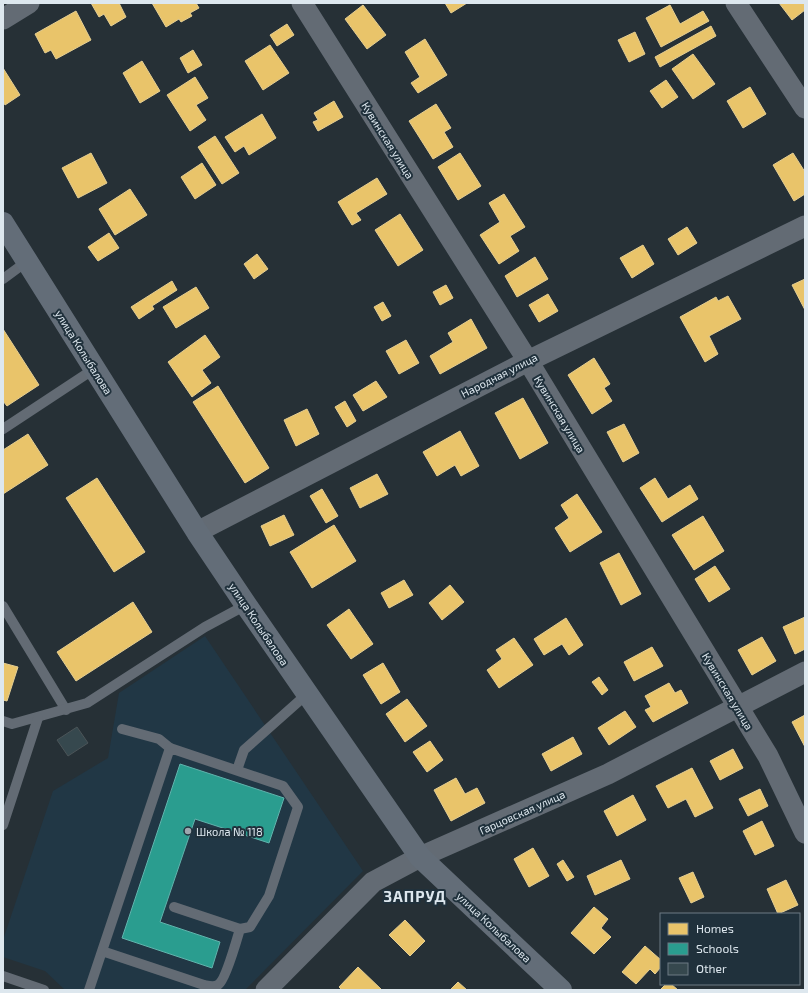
<svg xmlns="http://www.w3.org/2000/svg" width="808" height="993" font-family="'Exo 2',sans-serif">
	<rect width="100%" height="100%" fill="#263036"/>
	<path fill="#213745" d="M205,636L363,871L245,990H65L45,971L3,957V940L53,791L108,758L119,693Z"/>
	<g fill="#e9c46a" stroke="#e5ce92">
		<path d="M91,3H119L126,17L111,26L104,14L99,17Z"/>
		<path d="M152,3H196L199,8L190,13L192,16L181,22L179,19L166,27Z"/>
		<path d="M445,3H467L451,13Z"/>
		<path d="M779,3H805V10L792,20Z"/>
		<path d="M363,5L386,35L367,49L345,19Z"/>
		<path d="M670,5L680,24L703,11L709,21L661,47L646,18Z"/>
		<path d="M76,11L91,40L56,59L51,50L45,53L35,34Z"/>
		<path d="M287,24L294,35L277,46L270,35Z"/>
		<path d="M711,26L716,36L660,67L655,57Z"/>
		<path d="M635,32L645,54L629,62L618,40Z"/>
		<path d="M425,39L447,75L418,93L411,83L420,77L405,52Z"/>
		<path d="M270,45L289,73L263,90L245,61Z"/>
		<path d="M193,50L202,65L188,73L180,58Z"/>
		<path d="M693,54L715,84L693,99L672,69Z"/>
		<path d="M142,61L160,91L140,103L123,73Z"/>
		<path d="M3,68L20,95L5,105L3,101Z"/>
		<path d="M195,77L208,98L196,105L206,120L190,131L167,95Z"/>
		<path d="M666,80L678,97L662,108L650,91Z"/>
		<path d="M750,87L766,114L743,128L727,101Z"/>
		<path d="M334,101L343,117L318,131L313,122L318,120L314,113Z"/>
		<path d="M436,104L451,128L444,132L453,147L433,159L409,121Z"/>
		<path d="M262,114L276,138L249,155L244,146L235,152L225,137Z"/>
		<path d="M215,136L239,173L222,184L198,147Z"/>
		<path d="M91,153L107,183L78,198L62,168Z"/>
		<path d="M460,153L481,186L458,200L438,167Z"/>
		<path d="M793,153L805,172V194L794,201L773,165Z"/>
		<path d="M202,163L216,185L195,199L181,177Z"/>
		<path d="M377,178L387,194L356,213L361,220L352,225L338,202Z"/>
		<path d="M130,189L147,215L115,235L99,209Z"/>
		<path d="M504,194L525,227L510,236L519,251L499,264L480,235L500,222L489,203Z"/>
		<path d="M400,214L423,250L398,266L375,230Z"/>
		<path d="M687,227L697,243L678,255L668,239Z"/>
		<path d="M109,233L119,248L98,261L88,247Z"/>
		<path d="M643,245L654,264L632,278L620,258Z"/>
		<path d="M257,254L268,269L254,279L244,264Z"/>
		<path d="M535,257L548,279L517,297L505,276Z"/>
		<path d="M805,279V310L792,285Z"/>
		<path d="M172,281L177,290L152,306L154,309L139,319L131,307Z"/>
		<path d="M446,285L453,298L440,305L433,292Z"/>
		<path d="M196,287L209,308L176,328L163,307Z"/>
		<path d="M548,294L558,311L539,322L529,305Z"/>
		<path d="M728,296L741,319L709,336L718,354L705,362L680,317L716,297L718,301Z"/>
		<path d="M383,302L391,316L382,321L374,307Z"/>
		<path d="M471,319L487,348L440,374L430,356L453,342L448,333Z"/>
		<path d="M3,329L39,385L7,406L3,401Z"/>
		<path d="M205,335L220,357L202,370L211,383L192,397L168,362Z"/>
		<path d="M406,340L419,363L399,374L386,351Z"/>
		<path d="M594,358L610,384L604,388L612,401L592,414L568,375Z"/>
		<path d="M376,381L387,397L363,411L353,395Z"/>
		<path d="M218,386L269,468L245,483L193,402Z"/>
		<path d="M523,398L548,443L520,459L495,413Z"/>
		<path d="M345,401L356,421L347,427L335,407Z"/>
		<path d="M307,409L319,434L296,446L284,420Z"/>
		<path d="M624,424L639,453L623,462L607,432Z"/>
		<path d="M460,431L479,466L461,476L455,465L437,476L423,452Z"/>
		<path d="M28,434L48,465L3,494V450Z"/>
		<path d="M377,474L388,494L360,508L350,488Z"/>
		<path d="M97,478L145,552L114,572L66,498Z"/>
		<path d="M655,478L668,499L690,485L698,499L662,522L640,488Z"/>
		<path d="M322,489L338,516L326,523L310,496Z"/>
		<path d="M577,494L602,532L570,552L555,528L569,518L561,505Z"/>
		<path d="M284,515L294,535L270,546L261,526Z"/>
		<path d="M703,516L724,551L694,570L672,535Z"/>
		<path d="M334,525L356,561L312,588L290,552Z"/>
		<path d="M619,553L641,594L621,605L600,563Z"/>
		<path d="M715,566L730,589L709,602L695,579Z"/>
		<path d="M404,580L413,595L389,608L381,593Z"/>
		<path d="M450,585L464,602L442,620L429,603Z"/>
		<path d="M133,602L152,632L76,681L57,652Z"/>
		<path d="M349,609L373,644L351,659L327,625Z"/>
		<path d="M805,617V649L795,654L783,627Z"/>
		<path d="M566,618L583,645L569,655L562,644L544,655L534,639Z"/>
		<path d="M762,637L776,661L752,675L738,650Z"/>
		<path d="M514,638L533,665L499,688L487,670L502,659L496,650Z"/>
		<path d="M652,647L663,666L634,681L624,662Z"/>
		<path d="M3,663L18,667L7,701L3,700Z"/>
		<path d="M383,663L400,692L381,704L363,675Z"/>
		<path d="M599,677L608,690L602,695L592,682Z"/>
		<path d="M669,683L675,693L681,690L688,703L653,722L645,710L651,707L645,696Z"/>
		<path d="M407,699L427,726L405,742L386,714Z"/>
		<path d="M625,711L636,727L609,745L598,728Z"/>
		<path d="M805,715V747L792,722Z"/>
		<path d="M573,737L582,754L551,771L542,754Z"/>
		<path d="M430,741L443,760L427,772L413,752Z"/>
		<path d="M733,749L743,768L720,780L710,761Z"/>
		<path d="M692,768L713,808L695,817L686,799L668,808L656,786Z"/>
		<path d="M456,778L465,794L477,788L485,803L451,821L434,790Z"/>
		<path d="M760,789L768,806L748,816L739,799Z"/>
		<path d="M633,795L646,820L617,836L604,811Z"/>
		<path d="M762,821L774,846L755,855L743,831Z"/>
		<path d="M533,848L549,876L529,887L514,859Z"/>
		<path d="M563,860L574,877L567,881L557,864Z"/>
		<path d="M621,860L630,879L595,895L587,876Z"/>
		<path d="M693,872L704,897L691,903L679,878Z"/>
		<path d="M786,880L798,905L778,914L767,889Z"/>
		<path d="M594,907L608,919L601,928L611,937L594,954L571,933Z"/>
		<path d="M405,920L425,941L410,956L389,935Z"/>
		<path d="M645,946L661,960V967L655,974L650,969L636,984L622,972Z"/>
		<path d="M358,967L382,990H342L339,987Z"/>
		<path d="M458,982L467,990H450Z"/>
		<path d="M666,984H671L678,990H660Z"/>
	</g>
	<path fill="#2a9d8f" stroke="#60b3ac" d="M180,764L284,798L269,843L195,819L160,922L220,942L212,968L122,938Z"/>
	<path fill="#36484e" stroke="#4b5458" d="M77,727L88,743L68,756L57,740Z"/>
	<g fill="none" stroke-linecap="round" stroke-linejoin="round">
		<g stroke="#636b74" stroke-width="10">
			<path d="M3,279L26,262"/>
			<path d="M3,429L94,369"/>
			<path d="M3,606L66,710"/>
			<path d="M3,721L12,724L87,703L205,627L246,605"/>
			<path d="M122,729L159,739L170,748"/>
			<path d="M237,770L244,750L307,694"/>
			<path d="M3,825L38,718"/>
			<path d="M174,907L240,929"/>
			<path d="M3,976L44,990"/>
			<path d="M89,990L170,748L283,786L298,807L269,896L250,927L240,929C237,939 226,979 219,984C215,988 209,986 204,985L102,951"/>
		</g>
		<g stroke="#636b74" stroke-width="21">
			<path d="M302,3L528,361L768,756L805,833"/>
			<path d="M736,3L805,108"/>
			<path d="M3,19L29,3"/>
			<path d="M197,532L528,361L805,226"/>
			<path d="M266,990L373,882L420,857L608,774L805,672"/>
		</g>
		<path stroke="#636d78" stroke-width="22" d="M3,223L197,532L246,605L420,857L561,990"/>
	</g>
	<circle fill="#9da7ae" stroke="#20313c" stroke-width="1.5" cx="188" cy="831" r="4"/>
	<g text-anchor="middle" dominant-baseline="central" stroke-width="4" stroke-linejoin="round" paint-order="stroke">
		<g font-size="11" fill="#dde7ee" stroke="#20313c">
			<text transform="translate(388 140) rotate(58)">Кувинская улица</text>
			<text transform="translate(84 352) rotate(58)">улица Колыбалова</text>
			<text transform="translate(499 375) rotate(-27)">Народная улица</text>
			<text transform="translate(560 414) rotate(59)">Кувинская улица</text>
			<text transform="translate(259 624) rotate(56)">улица Колыбалова</text>
			<text transform="translate(728 691) rotate(59)">Кувинская улица</text>
			<text transform="translate(522 812) rotate(-24)">Гарцовская улица</text>
			<text transform="translate(494 927) rotate(43)">улица Колыбалова</text>
		</g>
		<g font-size="11" fill="#dde7ee" stroke="#20313c" text-anchor="start">
			<text x="196" y="831">Школа № 118</text>
		</g>
		<g font-size="15" font-weight="bold" letter-spacing="1" fill="#dde7ee" stroke="#20313c">
			<text x="415" y="896">ЗАПРУД</text>
		</g>
	</g>
	<rect width="808" height="993" fill="none" stroke="#dde7ee" stroke-width="8"/>
	<rect x="660" y="913" width="140" height="72" fill="#20313c" stroke="#6c7a83"/>
	<rect x="668" y="923" width="20" height="12" fill="#e9c46a" stroke="#6c7a83"/>
	<text x="696" y="933" font-size="12" fill="#dde7ee">Homes</text>
	<rect x="668" y="943" width="20" height="12" fill="#2a9d8f" stroke="#6c7a83"/>
	<text x="696" y="953" font-size="12" fill="#dde7ee">Schools</text>
	<rect x="668" y="963" width="20" height="12" fill="#36484e" stroke="#6c7a83"/>
	<text x="696" y="973" font-size="12" fill="#dde7ee">Other</text>
</svg>
